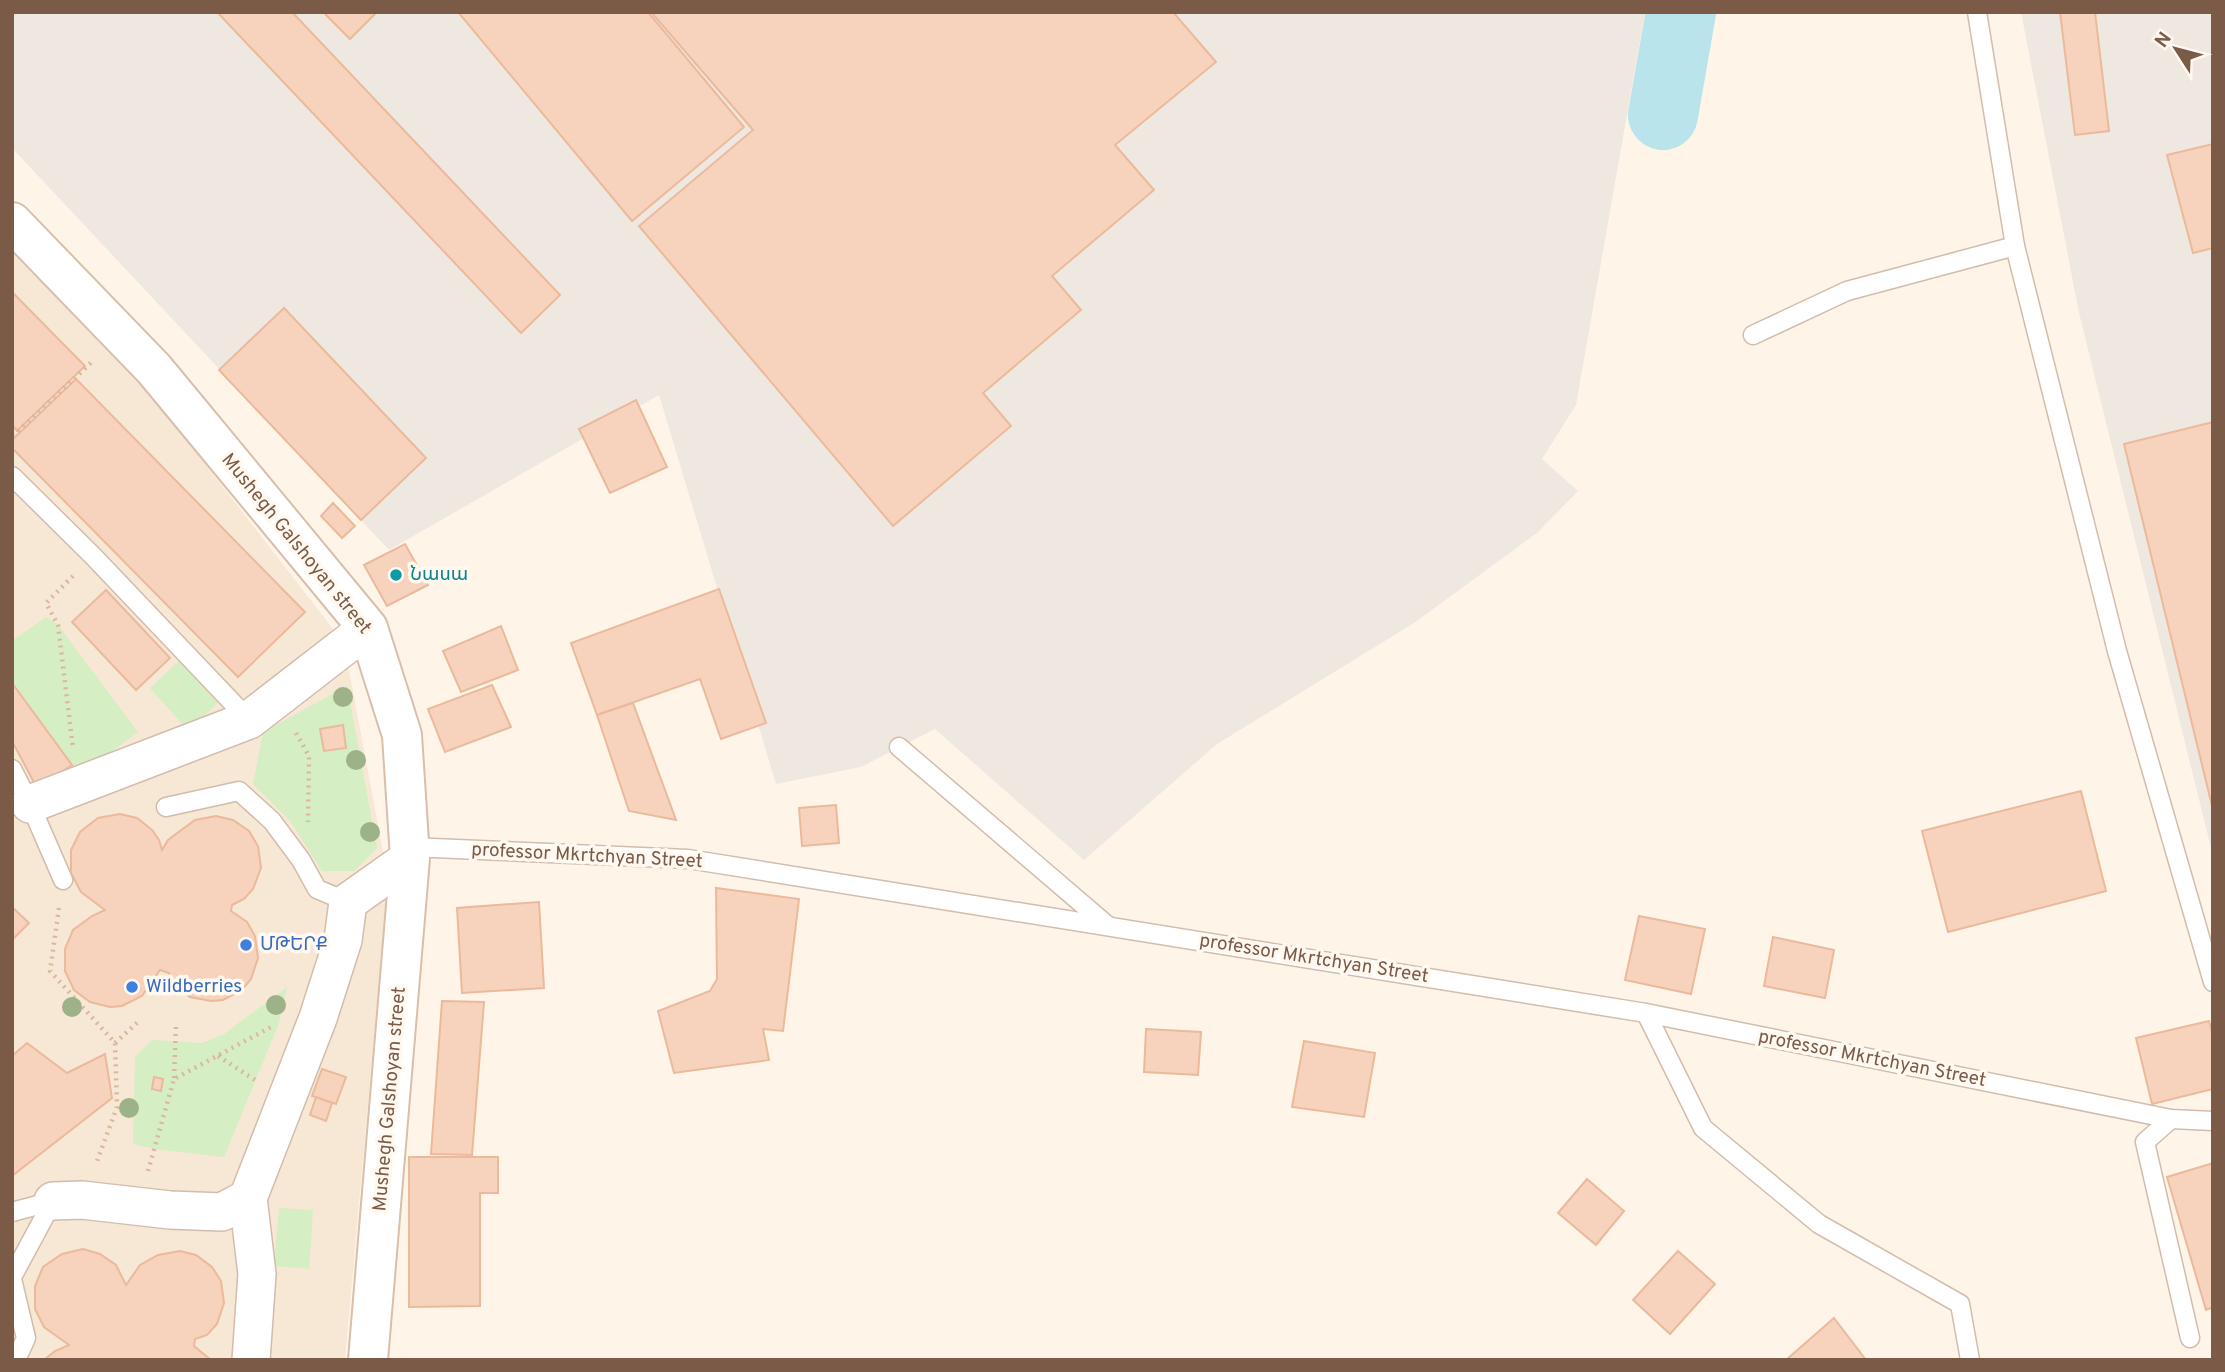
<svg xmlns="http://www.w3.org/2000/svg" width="2225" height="1372" font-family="Overpass,'Noto Sans Armenian',sans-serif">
	<rect width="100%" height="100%" fill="#fef5e8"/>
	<path fill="#f7e7d5" d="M12,253L144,385L344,643L388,879L345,1360H12Z"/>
	<g fill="#efe8e1">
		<path d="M12,12H1645L1576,405L1542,459L1578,491L1537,533L1414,623L1217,744L1084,860L935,729L861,767L776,784L659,395L389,550L12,148Z"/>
		<path d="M2021,12H2213V856L2079,313Z"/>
	</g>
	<g fill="#d5eec4">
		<path d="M46,617L58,625L138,732L80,775L12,683V641Z"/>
		<path d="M179,661L218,703L188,730L150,688Z"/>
		<path d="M347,686L377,848L354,871H322L290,821L253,784L263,732Z"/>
		<path d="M287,987L279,1023L224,1157L155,1149L133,1144L135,1057L152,1040L202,1043L224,1034Z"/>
		<path d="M279,1208L313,1210L309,1269L274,1266Z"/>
	</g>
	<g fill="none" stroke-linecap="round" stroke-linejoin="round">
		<path stroke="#bae4eb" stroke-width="70" d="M1663,115L1681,12"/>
	</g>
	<g fill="#f7d3bd" stroke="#ebb99b" stroke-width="2">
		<path d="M217,12H292L560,295L521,333Z"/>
		<path d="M323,12H377L350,39Z"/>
		<path d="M458,12H648L744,127L632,221Z"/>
		<path d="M651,12H1173L1216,62L1115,145L1154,190L1052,276L1081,310L983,393L1011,426L893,526L639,226L753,130Z"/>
		<path d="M2060,12H2095L2109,131L2075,135Z"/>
		<path d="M2213,144V248L2193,253L2167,155Z"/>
		<path d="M12,292L85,366L17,431L12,425Z"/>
		<path d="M284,308L426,458L361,520L219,370Z"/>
		<path d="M76,379L305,612L238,677L12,448V440Z"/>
		<path d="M636,400L667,467L610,493L579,429Z"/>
		<path d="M2213,422V810L2124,444Z"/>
		<path d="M333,503L355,526L342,538L321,516Z"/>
		<path d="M405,544L428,585L387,606L364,565Z"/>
		<path d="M719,589L766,723L721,739L700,679L597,715L571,643Z"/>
		<path d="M106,590L170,658L136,690L72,622Z"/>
		<path d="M501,626L518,670L461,692L443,651Z"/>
		<path d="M12,683L72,765L37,788L12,741Z"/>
		<path d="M492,685L511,727L445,752L428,709Z"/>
		<path d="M633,703L676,820L629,811L597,715Z"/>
		<path d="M343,725L346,748L324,751L320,729Z"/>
		<path d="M2081,791L2106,891L1948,932L1922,831Z"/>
		<path d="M836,805L839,843L802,846L799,808Z"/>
		<path d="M120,814L137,818L152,830L159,840L162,850L168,840L195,820L216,816L233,820L249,831L258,846L261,868L253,889L244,899L232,905L231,911L247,922L255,936L258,958L251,979L242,990L223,1000L211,1001L190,997L175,985L169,973L160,970L142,996L122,1006L110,1007L90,1002L74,990L65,971V949L73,930L92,916L105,910L81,892L71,873V850L80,832L98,818Z"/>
		<path d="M716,888L799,899L783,1031L763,1029L769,1060L674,1073L658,1011L710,991L717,979Z"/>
		<path d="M539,902L544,988L462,993L457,908Z"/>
		<path d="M12,907L29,923L12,940Z"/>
		<path d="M1639,916L1705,929L1691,994L1625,980Z"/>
		<path d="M1773,937L1834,950L1825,998L1764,986Z"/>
		<path d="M442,1001L484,1002L472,1155L431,1154Z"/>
		<path d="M2209,1021L2213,1036V1089L2152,1104L2136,1038Z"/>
		<path d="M1146,1029L1201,1032L1198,1075L1144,1072Z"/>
		<path d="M1304,1041L1375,1053L1364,1117L1292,1107Z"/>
		<path d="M27,1043L67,1073L105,1054L112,1098L12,1176V1056Z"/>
		<path d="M322,1069L346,1077L336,1104L312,1096Z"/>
		<path d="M154,1077L163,1079L161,1091L152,1089Z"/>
		<path d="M316,1097L332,1103L326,1121L310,1115Z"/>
		<path d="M409,1157H498V1193H480V1306L409,1307Z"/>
		<path d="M2213,1163V1307L2206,1310L2167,1177Z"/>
		<path d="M1587,1179L1624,1211L1596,1245L1558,1213Z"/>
		<path d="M83,1249L100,1254L116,1265L126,1285L140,1265L158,1255L180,1251L196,1255L212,1267L221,1281L224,1303L217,1324L207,1335L195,1339L194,1346L211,1360H44L55,1351L69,1345L44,1327L35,1309V1286L43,1267L62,1254Z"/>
		<path d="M1678,1251L1715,1284L1670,1334L1633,1300Z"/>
		<path d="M1834,1318L1866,1360H1786Z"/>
	</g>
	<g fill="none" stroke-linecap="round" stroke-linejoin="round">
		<defs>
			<g id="lane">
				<path d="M1977,12L2015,246L2117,651L2213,982"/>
				<path d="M1753,335L1847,291L2015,246"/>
				<path d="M12,476L93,556L249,720"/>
				<path d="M899,747L1108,926"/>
				<path d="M12,769L30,804L63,880"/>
				<path d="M166,807L239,791L272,821L301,860L317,889L348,902"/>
				<path d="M409,847L688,859L1646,1013L2171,1119L2213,1121"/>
				<path d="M1646,1013L1703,1128L1819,1224L1960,1304L1970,1360"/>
				<path d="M2171,1119L2145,1142L2190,1338"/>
				<path d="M12,1212L53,1201"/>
				<path d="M12,1277L53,1201"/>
				<path d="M12,1279L26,1338L16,1360"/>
			</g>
			<g id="street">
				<path d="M30,804L249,720L368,628"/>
				<path d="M248,1198L257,1274L251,1360"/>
				<path d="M53,1201L82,1200L170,1210L222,1212L248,1198L318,1018L343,940L348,902L410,858"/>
			</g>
			<path id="secondary" d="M12,222L154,369L368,628L402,735L410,858L368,1360"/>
		</defs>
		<use href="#lane" stroke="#d3bcac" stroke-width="21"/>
		<use href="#street" stroke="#d3bcac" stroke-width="40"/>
		<use href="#secondary" stroke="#d8bfab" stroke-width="42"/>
		<g stroke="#dcb69f" stroke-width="4.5" stroke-dasharray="2 5" stroke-linecap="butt">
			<path d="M12,435L16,433L94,360"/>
			<path d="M73,576L46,603L58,625L73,748"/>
			<path d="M296,733L309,756L308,822"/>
			<path d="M59,908L50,971L115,1043L117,1107L96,1164"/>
			<path d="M115,1043L139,1021"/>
			<path d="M218,1056L255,1080"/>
			<path d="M174,1078L176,1025"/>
			<path d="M148,1171L174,1079L273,1026"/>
		</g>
		<use href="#lane" stroke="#fff" stroke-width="18"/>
		<use href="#street" stroke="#fff" stroke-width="37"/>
		<use href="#secondary" stroke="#fff" stroke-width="38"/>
	</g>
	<g fill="#9eb289">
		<circle cx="343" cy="697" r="10"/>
		<circle cx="356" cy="760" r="10"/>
		<circle cx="370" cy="832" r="10"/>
		<circle cx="276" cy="1005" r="10"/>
		<circle cx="72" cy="1007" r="10"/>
		<circle cx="129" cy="1108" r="10"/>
	</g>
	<circle fill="#0f9aa8" stroke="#fff9f0" stroke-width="2.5" cx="396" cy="575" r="7"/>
	<g fill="#3f7fe0" stroke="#fff9f0" stroke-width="2.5">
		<circle cx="246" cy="945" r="7"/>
		<circle cx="132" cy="987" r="7"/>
	</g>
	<g text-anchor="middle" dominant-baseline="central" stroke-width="7" stroke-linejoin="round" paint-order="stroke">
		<g font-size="19" fill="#7c5a48" stroke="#fff9f0">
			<text transform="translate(296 544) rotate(51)">Mushegh Galshoyan street</text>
			<text transform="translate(587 856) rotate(3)">professor Mkrtchyan Street</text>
			<text transform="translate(1314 959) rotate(9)">professor Mkrtchyan Street</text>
			<text transform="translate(1872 1059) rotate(11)">professor Mkrtchyan Street</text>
			<text transform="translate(390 1099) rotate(-85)">Mushegh Galshoyan street</text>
		</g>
		<g font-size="19" fill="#0d838f" stroke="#fff9f0" text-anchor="start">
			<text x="410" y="575">Նասա</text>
		</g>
		<g font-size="19" fill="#366cbe" stroke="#fff9f0" text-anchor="start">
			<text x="260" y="945">ՄԹԵՐՔ</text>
			<text x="146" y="987">Wildberries</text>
		</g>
	</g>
	<rect width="2225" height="1372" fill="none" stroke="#7c5a48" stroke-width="28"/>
	<g transform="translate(2176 49) rotate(306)" stroke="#fff9f0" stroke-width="5" paint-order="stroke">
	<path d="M0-5L12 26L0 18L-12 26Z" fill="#7c5a48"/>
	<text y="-10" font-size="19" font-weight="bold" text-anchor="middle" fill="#7c5a48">N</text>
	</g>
</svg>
